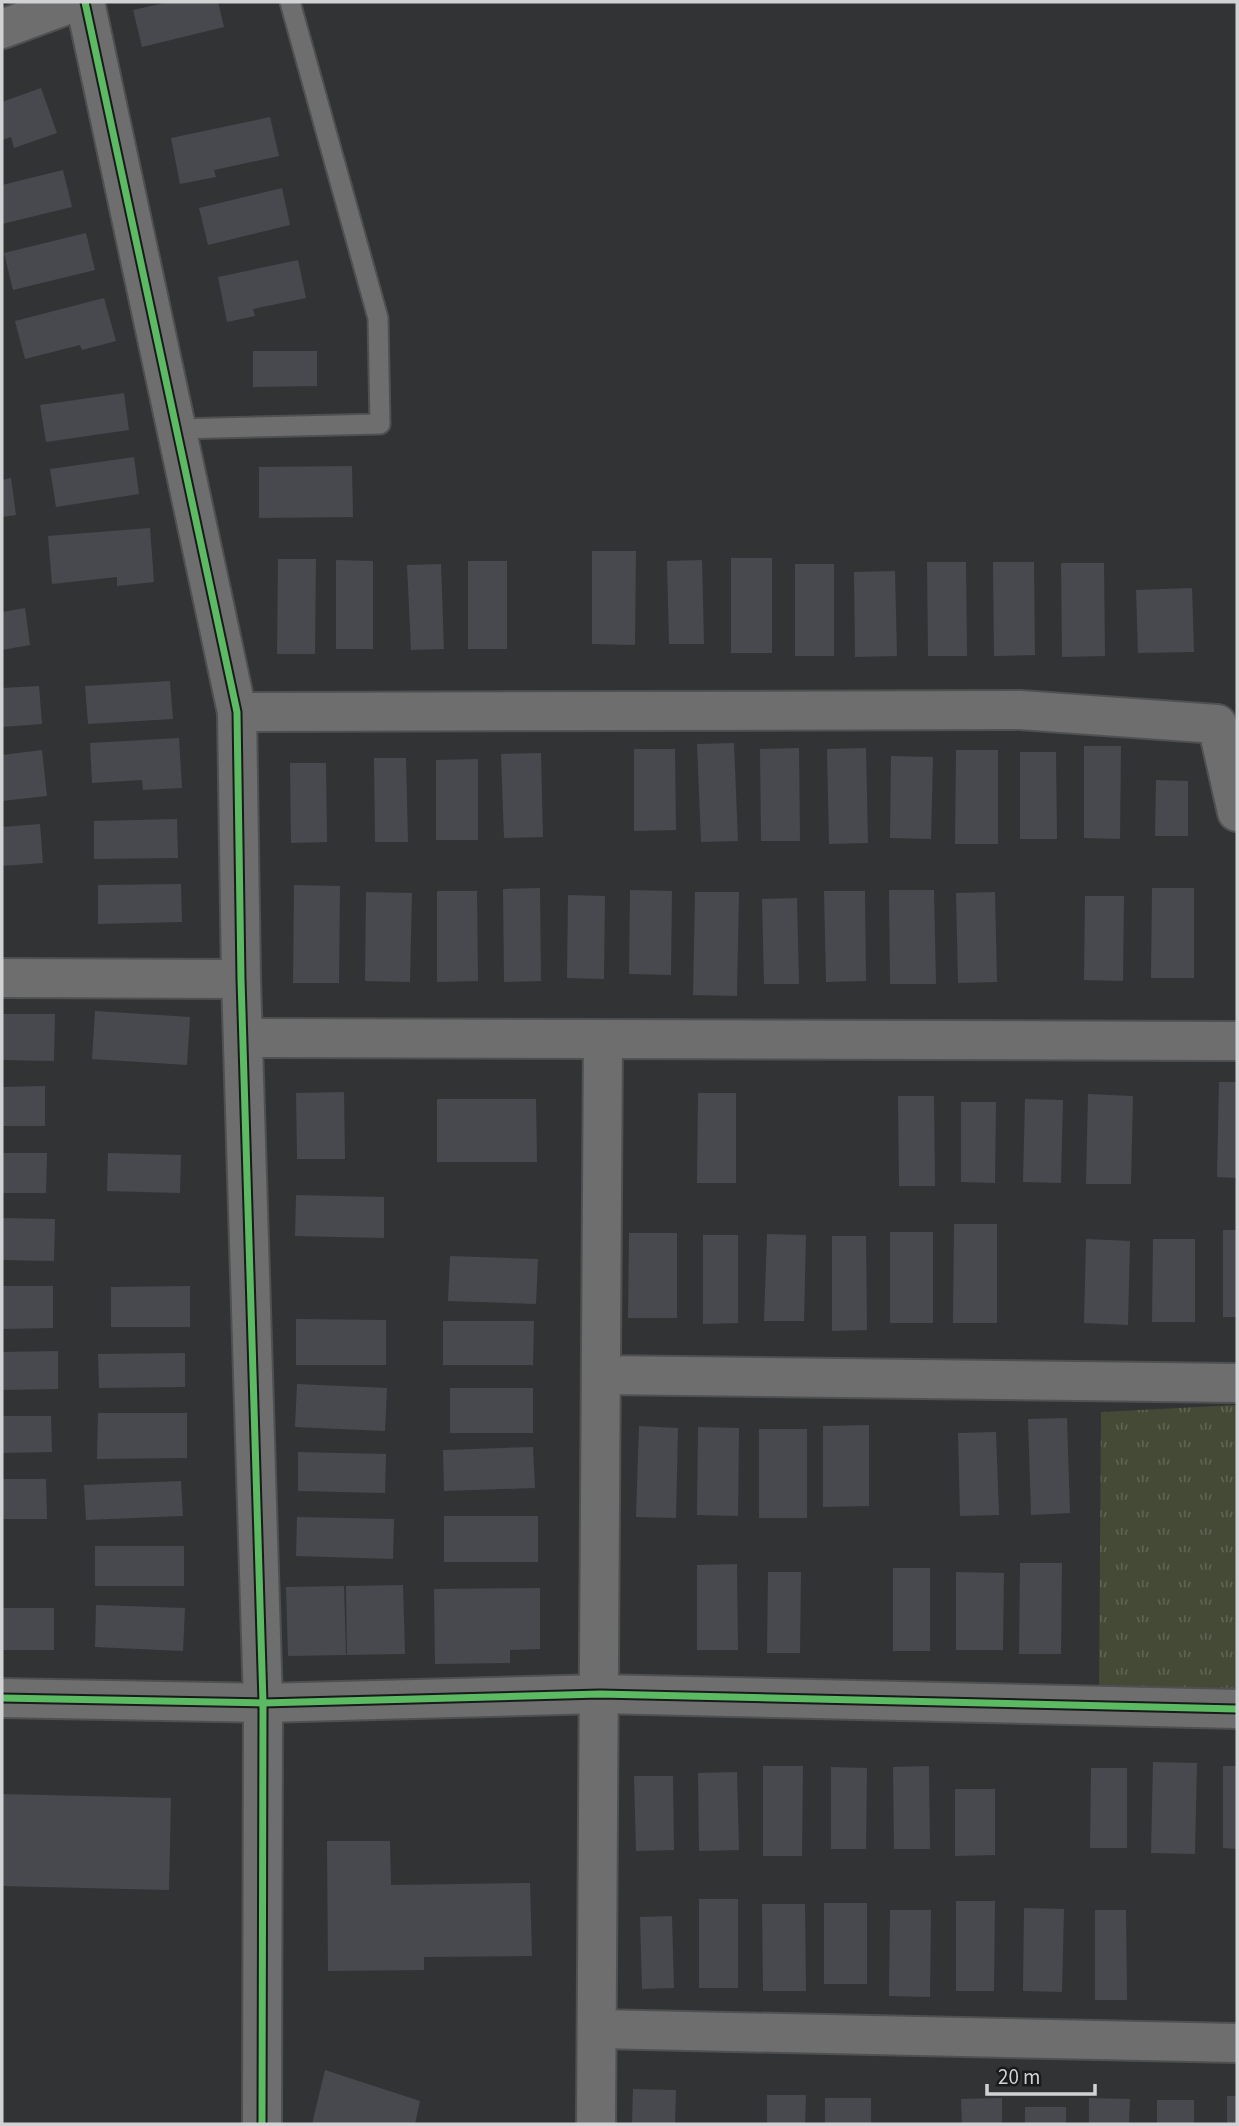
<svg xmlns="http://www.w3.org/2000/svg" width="1239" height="2126" font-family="'Source Sans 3',sans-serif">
	<defs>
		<pattern id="park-tufts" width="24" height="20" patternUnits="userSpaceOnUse" patternTransform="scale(1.75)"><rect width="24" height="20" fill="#444a36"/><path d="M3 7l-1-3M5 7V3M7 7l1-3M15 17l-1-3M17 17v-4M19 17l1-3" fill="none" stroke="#5e6352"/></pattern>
	</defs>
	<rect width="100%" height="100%" fill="#323334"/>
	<path fill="url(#park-tufts)" d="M1237,1405V1695L1099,1688L1101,1412Z"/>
	<g fill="#47494f">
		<path d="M169,2H218L224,27L142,47L133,10Z"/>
		<path d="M41,88L57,133L14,148L11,137L2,140V102Z"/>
		<path d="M270,117L279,156L214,170L216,177L180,184L171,138Z"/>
		<path d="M63,170L72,207L2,224V185Z"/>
		<path d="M282,188L290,225L208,245L199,208Z"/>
		<path d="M86,233L95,270L13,290L4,253Z"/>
		<path d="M298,260L306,298L253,309L255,316L227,322L218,277Z"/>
		<path d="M104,298L116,341L82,350L80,345L25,359L15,321Z"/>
		<path d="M253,351H317V386L253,387Z"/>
		<path d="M124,393L129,430L46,442L40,405Z"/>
		<path d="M134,457L139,494L56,507L50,469Z"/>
		<path d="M352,466L353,517L259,518V467Z"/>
		<path d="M11,478L16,515L2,517V480Z"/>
		<path d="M150,528L154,582L117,586V577L52,584L48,536Z"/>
		<path d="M592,551H636L635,645L592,644Z"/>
		<rect x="731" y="558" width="41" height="95"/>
		<path d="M278,559H316L315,654H277Z"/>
		<path d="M336,560L373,561V649H336Z"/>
		<path d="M702,560L704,644H669L667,561Z"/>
		<rect x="468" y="561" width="39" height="88"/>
		<path d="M927,562H966L967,656H928Z"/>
		<path d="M993,562H1034L1035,655L994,656Z"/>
		<path d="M1061,563H1104L1105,656L1062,657Z"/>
		<path d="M441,564L444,649L411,650L407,565Z"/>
		<rect x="795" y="564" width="39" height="92"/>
		<path d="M895,571L897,656L855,657L854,572Z"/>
		<path d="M1192,588L1194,652L1138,653L1136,590Z"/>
		<path d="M25,608L30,645L2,650V612Z"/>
		<path d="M170,681L173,719L88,724L85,686Z"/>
		<path d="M39,686L42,724L2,727V688Z"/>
		<path d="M179,738L182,788L143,790L142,780L92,783L90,743Z"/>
		<path d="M734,743L738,841L701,842L697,744Z"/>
		<path d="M1084,746H1121L1120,839L1084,838Z"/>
		<path d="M799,748L800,841H761L760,749Z"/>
		<path d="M866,748L868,843L829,844L827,749Z"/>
		<path d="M634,749H675L676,830L634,831Z"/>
		<path d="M42,750L47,796L2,801V755Z"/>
		<path d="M956,750H998V844H955Z"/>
		<path d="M1020,752H1056L1057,839H1020Z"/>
		<path d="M541,753L543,837L504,838L501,754Z"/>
		<path d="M891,756L933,757L931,839L890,838Z"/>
		<path d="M374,758H406L408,842H375Z"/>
		<path d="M478,759V840H436V760Z"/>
		<path d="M290,763H326L327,842L291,843Z"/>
		<path d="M1156,780L1188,781V836H1155Z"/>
		<path d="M177,819L178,858L94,859V821Z"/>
		<path d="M40,824L43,863L2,866V827Z"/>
		<path d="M181,884L182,922L98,924V885Z"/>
		<path d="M294,885L340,886L339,983H293Z"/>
		<path d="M540,888L541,981L504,982L503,889Z"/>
		<path d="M1152,888H1194V978H1151Z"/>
		<path d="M630,890L672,891L671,975L629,974Z"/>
		<path d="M889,890H934L936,984H890Z"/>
		<path d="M437,891H477L478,981L437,982Z"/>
		<path d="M824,891H865L866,981L826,982Z"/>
		<path d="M366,892L412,893L410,982L365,981Z"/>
		<path d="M695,892H739L737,996L693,995Z"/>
		<path d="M995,892L997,982L958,983L956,893Z"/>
		<path d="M568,895L605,896L604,979L567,978Z"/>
		<path d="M1085,896H1124L1123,981L1084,980Z"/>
		<path d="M797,898L799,984H764L762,899Z"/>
		<path d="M95,1011L190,1017L187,1065L92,1059Z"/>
		<path d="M2,1014H55L54,1061L2,1060Z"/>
		<path d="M1219,1082H1237V1178L1217,1177Z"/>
		<path d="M45,1086V1126H2V1087Z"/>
		<path d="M344,1092L345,1159H297L296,1093Z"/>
		<path d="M698,1093H736V1183H697Z"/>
		<path d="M1088,1094L1133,1096L1131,1184H1086Z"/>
		<path d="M898,1096H934L935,1186H899Z"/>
		<path d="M437,1099H536L537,1162H437Z"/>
		<path d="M1025,1099L1063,1100L1061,1183L1023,1182Z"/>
		<path d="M961,1102H996L995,1183L961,1182Z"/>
		<path d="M2,1153H47L46,1193H2Z"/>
		<path d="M108,1153L181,1155L180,1193L107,1191Z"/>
		<path d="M296,1195L384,1197V1238L295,1236Z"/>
		<path d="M2,1218L55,1219L54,1261L2,1260Z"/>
		<path d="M954,1224H997V1323H953Z"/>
		<rect x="1223" y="1230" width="14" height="87"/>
		<rect x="890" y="1232" width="43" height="91"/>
		<path d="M629,1233H677V1318H628Z"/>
		<path d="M767,1234L806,1235L804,1321H764Z"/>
		<path d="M703,1235H738V1323L703,1324Z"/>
		<path d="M832,1236H866L867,1330L832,1331Z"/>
		<path d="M1086,1239L1130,1241L1128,1325L1084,1323Z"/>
		<path d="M1153,1239H1195V1322H1152Z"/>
		<path d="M450,1256L538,1259L536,1304L448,1301Z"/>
		<path d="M2,1286H53V1328L2,1329Z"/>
		<path d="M190,1286V1327H111V1287Z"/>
		<path d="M296,1319L386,1320V1365H296Z"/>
		<path d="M443,1321H534L533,1365H443Z"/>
		<path d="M58,1351V1389L2,1390V1352Z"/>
		<path d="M185,1353V1387L99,1388L98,1354Z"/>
		<path d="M297,1384L387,1388L385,1431L295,1427Z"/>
		<rect x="450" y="1388" width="83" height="45"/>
		<path d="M98,1413H187V1458L97,1459Z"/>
		<path d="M2,1416H51L52,1452L2,1453Z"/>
		<path d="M1067,1418L1070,1513L1031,1515L1028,1419Z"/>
		<path d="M869,1425V1506L823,1507V1426Z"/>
		<path d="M639,1426L678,1428L676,1518L636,1517Z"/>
		<path d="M698,1427L739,1428L738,1516L697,1515Z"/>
		<rect x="759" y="1429" width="48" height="89"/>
		<path d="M996,1432L999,1515L960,1516L958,1433Z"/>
		<path d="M533,1447L535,1488L444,1491L443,1450Z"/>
		<path d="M298,1452L386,1454L385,1493L298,1491Z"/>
		<path d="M2,1479H46L47,1519H2Z"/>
		<path d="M181,1481L183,1516L86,1520L84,1485Z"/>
		<rect x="444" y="1516" width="94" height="46"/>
		<path d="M297,1517L394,1519L393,1559L296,1556Z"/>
		<rect x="95" y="1546" width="89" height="40"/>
		<path d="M1020,1563H1062L1061,1654H1019Z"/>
		<path d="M737,1564L738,1650H697V1565Z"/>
		<rect x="893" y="1568" width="37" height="83"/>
		<path d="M768,1572H801L800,1653H767Z"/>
		<path d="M956,1572L1004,1573L1003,1650H956Z"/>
		<path d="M403,1585L405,1654L347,1655L346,1586Z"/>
		<path d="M344,1586L346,1655L288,1656L286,1587Z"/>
		<path d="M540,1588V1649L510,1650V1663L435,1664L434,1589Z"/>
		<path d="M96,1605L185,1608L183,1651L95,1647Z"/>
		<rect x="2" y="1608" width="52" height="42"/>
		<path d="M1153,1762L1197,1763L1195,1854L1151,1853Z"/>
		<path d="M763,1766H803L802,1856H763Z"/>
		<path d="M929,1766L930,1849H894L893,1767Z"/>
		<path d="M1223,1766H1237V1849L1223,1848Z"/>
		<path d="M831,1767L867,1768L866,1849H831Z"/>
		<path d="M1091,1768H1127V1848H1090Z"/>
		<path d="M737,1772L739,1850L699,1851L698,1773Z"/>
		<path d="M634,1776H673L674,1850L636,1851Z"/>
		<path d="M955,1789H995V1855L955,1856Z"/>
		<path d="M2,1794L171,1798L169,1890L2,1886Z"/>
		<path d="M327,1841H390L391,1885L530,1883L532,1956L424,1957V1970L328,1971Z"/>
		<rect x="699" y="1899" width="39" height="89"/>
		<path d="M956,1901H995L994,1991H956Z"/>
		<rect x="824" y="1903" width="43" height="81"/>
		<path d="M762,1904H805L806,1991H763Z"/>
		<path d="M1024,1908L1064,1909L1062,1992L1023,1991Z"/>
		<path d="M890,1910H931L930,1997L889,1996Z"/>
		<path d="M1095,1910H1126L1127,2000H1095Z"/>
		<path d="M672,1916L674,1988L642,1989L640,1917Z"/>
		<path d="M325,2070L420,2101L415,2124H312Z"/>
		<path d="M633,2089L676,2090L675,2124H632Z"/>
		<path d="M767,2095H806L805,2124H767Z"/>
		<rect x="1227" y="2096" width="10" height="28"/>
		<rect x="825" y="2098" width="46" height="26"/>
		<path d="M1002,2098V2124H962L961,2099Z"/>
		<path d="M1089,2098L1130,2099L1129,2124H1089Z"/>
		<rect x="1157" y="2100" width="37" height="24"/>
		<rect x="1025" y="2107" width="41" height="17"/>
	</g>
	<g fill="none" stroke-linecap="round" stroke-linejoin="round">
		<defs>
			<path id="lane" d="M176,429L380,424L378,318L290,2"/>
			<g id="street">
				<path d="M85,2L237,712L241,979L263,1703L262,2124"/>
				<path d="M2,29L75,2"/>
				<path d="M237,712L1020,710L1217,724L1237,812"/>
				<path d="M2,978L241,979"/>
				<path d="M243,1038L1237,1041"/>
				<path d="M602,1375L1237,1383"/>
				<path d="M2,1698L263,1703L600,1694L1237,1709"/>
				<path d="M598,2029L1237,2043"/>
				<path d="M596,2124L603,1039"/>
			</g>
		</defs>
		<use href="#lane" stroke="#4f5051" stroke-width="23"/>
		<use href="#street" stroke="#4f5051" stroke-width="42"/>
		<use href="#lane" stroke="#6e6e6e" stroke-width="19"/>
		<use href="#street" stroke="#6e6e6e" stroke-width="38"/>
		<defs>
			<g id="cycleway">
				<path d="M85,2L237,712L241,979L263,1703L262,2124"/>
				<path d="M2,1698L263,1703L600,1694L1237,1709"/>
			</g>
		</defs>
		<use href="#cycleway" stroke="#191a1b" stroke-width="11"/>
		<use href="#cycleway" stroke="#5cba63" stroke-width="7"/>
	</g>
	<rect width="1239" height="2126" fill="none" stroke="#d1d2d4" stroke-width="7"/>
	<path d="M987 2084v10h108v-10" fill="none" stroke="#d1d2d4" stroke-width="3.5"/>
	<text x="998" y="2084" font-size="21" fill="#d1d2d4" stroke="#191a1b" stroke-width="5" paint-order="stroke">20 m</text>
</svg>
